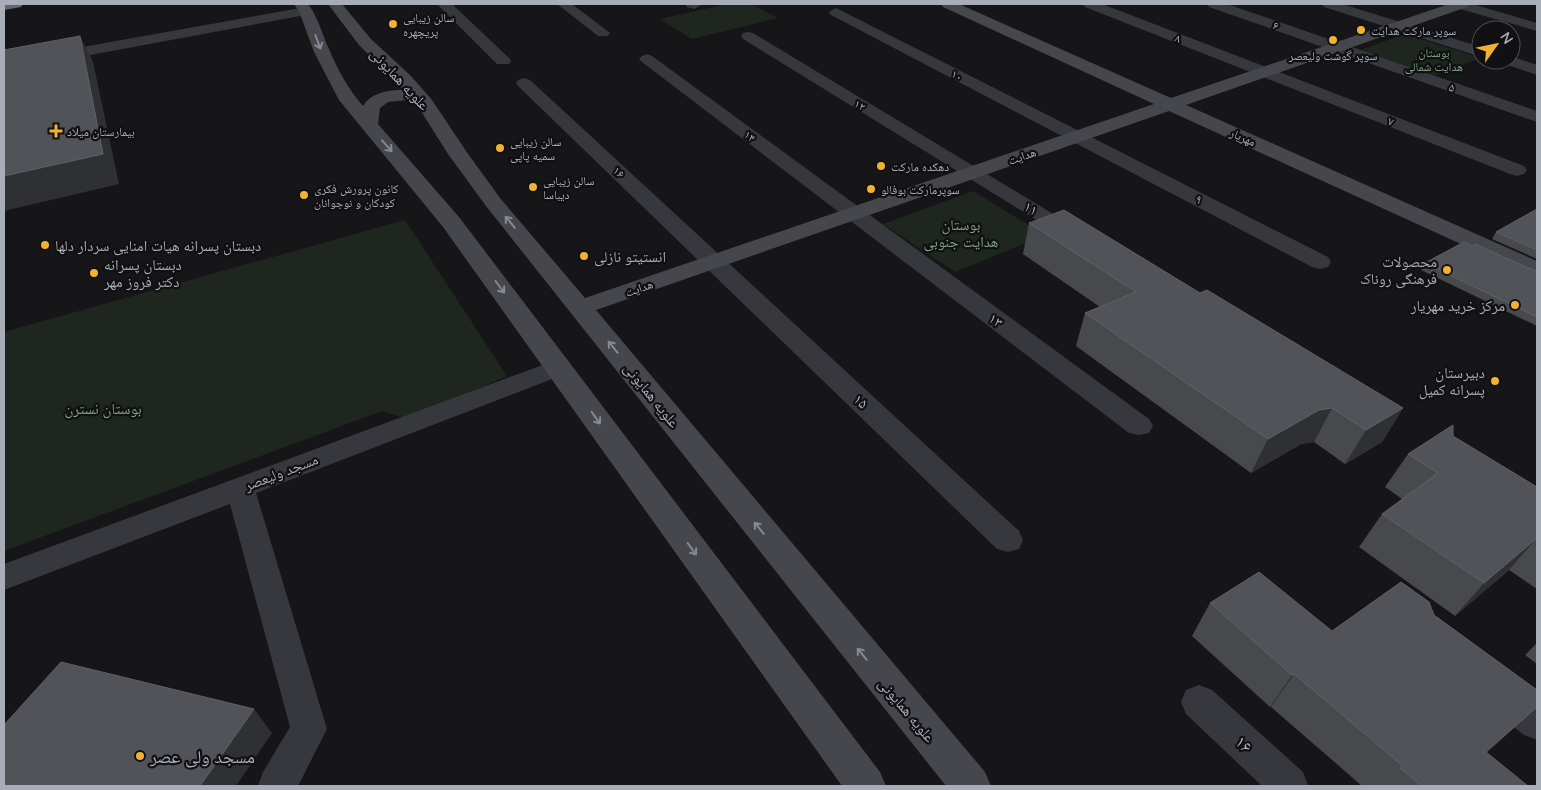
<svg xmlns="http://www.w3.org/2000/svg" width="1541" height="790" font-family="Mulish,'Noto Naskh Arabic',sans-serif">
	<rect width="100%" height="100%" fill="#161618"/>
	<g fill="#1e261f">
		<path d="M727,4H751L778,18L692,39L660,19Z"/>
		<path d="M1405,34L1480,58L1435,75L1360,50Z"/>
		<path d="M973,191L1045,235L955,272L883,224Z"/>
		<path d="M405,220L507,376L407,419L382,411L4,551V332Z"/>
	</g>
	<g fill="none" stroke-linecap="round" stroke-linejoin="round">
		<g fill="#37383d" fill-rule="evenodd">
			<path d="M437,4H452L509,58L511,61L509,64H497Z"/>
			<path d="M557,4H572L610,33L608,36H598Z"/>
			<path d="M685,4H700L701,5L694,9L687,7Z"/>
			<path d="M1083,4H1102L1524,166L1527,170L1524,174L1517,176L1510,174L1085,7Z"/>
			<path d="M1207,4H1227L1537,111V122L1209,7Z"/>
			<path d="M1322,4H1342L1481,47V57L1324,7Z"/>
			<path d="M1451,4H1472L1537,23V31L1453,7Z"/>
			<path d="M306,7L313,11L311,14L4,71V61Z"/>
			<path d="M836,8L1328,257L1331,262L1328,267L1320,269L1312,267L831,15L829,12Z"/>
			<path d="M748,32L753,33L1083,232L1087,236L1083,240L1076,242L1069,240L743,39L741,36L743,33Z"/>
			<path d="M647,54L652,56L1149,419L1153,426L1149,433L1139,435L1129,433L642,62L639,59L642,56Z"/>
			<path d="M1511,56L1537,65V75L1502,63L1499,60H1511Z"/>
			<path d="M524,78L530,80L1019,531L1023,540L1019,549L1008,552L997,549L518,86L516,83L518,80Z"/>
			<path d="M559,359L568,361L572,367L568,373L256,493L327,729L298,786H258L263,772L290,727L230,504L4,590V564Z"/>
			<path d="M1500,679L1513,683L1537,701V740L1524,735L1487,707L1482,695L1487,683Z"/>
			<path d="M1199,685L1212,690L1303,772L1308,786H1262L1186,714L1181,702L1186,690Z"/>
		</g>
		<path fill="#45474d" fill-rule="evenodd" d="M294,4H308C318,17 322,34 329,49C337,69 349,90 363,106C372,92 389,90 404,90L359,45L328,4H342L371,39L411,76L432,100L466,151L500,198L585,298L1154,104L943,7L941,4H959L1171,98L1449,4H1469L1467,7L1186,105L1537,261V277L1529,275L1169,111L596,310L985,772L991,786H946L486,206L448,154L419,108L407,100L388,102L380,108L378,124L459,217L880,772L886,786H842L443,227L339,100L314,52L299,11Z"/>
		<path fill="#63666e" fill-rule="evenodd" d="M4,4H23L21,7L4,10Z"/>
	</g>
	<g fill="#47494d">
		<path d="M1537,209V259L1492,239L1496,232Z"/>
		<path d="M1029,223L1200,293L1403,408L1382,442L1345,464L1314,442L1301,444L1251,473L1076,346L1085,313L1100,307L1023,254Z"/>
		<path d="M1425,263L1537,271V326L1421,270Z"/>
		<path d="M1408,454L1537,487V589L1509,570L1455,616L1359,547L1382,514L1402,499L1385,487Z"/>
		<path d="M1210,603L1332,631L1528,786H1362L1271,707H1270L1192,636Z"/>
		<path d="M1537,643V664L1525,655Z"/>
	</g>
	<g fill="#2f3033">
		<path d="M80,36L93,62L119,184L4,211V176Z"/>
		<path d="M1332,408L1314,442L1301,444L1251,473L1268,439L1319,410Z"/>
		<path d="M1403,408L1382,442L1345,464L1366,430Z"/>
		<path d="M1537,538L1509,570L1455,616L1484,583Z"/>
		<path d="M1294,674L1271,707H1270L1292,675Z"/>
		<path d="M1537,707L1513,729L1452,783L1486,752Z"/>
		<path d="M254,709L272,733L236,786H200Z"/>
	</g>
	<g fill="#525359" stroke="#5f6168">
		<path d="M80,36L103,154L4,176V50Z"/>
		<path d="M1537,209V250L1496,232Z"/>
		<path d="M1064,210L1200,293L1207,290L1403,408L1366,430L1332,408L1319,410L1268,439L1085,313L1136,292L1029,223Z"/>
		<path d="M1464,242L1472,246L1475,244L1533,270L1537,271V317L1425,263Z"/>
		<path d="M1453,425V436L1537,487V538L1484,583L1382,514L1438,473L1408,454Z"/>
		<path d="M1259,572L1332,631L1401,582L1429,602L1434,615L1537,690V707L1486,752L1528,786H1422L1400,768L1403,766L1294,674L1292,675L1210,603Z"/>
		<path d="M61,662L254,709L200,786H4V725Z"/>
	</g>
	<defs><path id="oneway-shaft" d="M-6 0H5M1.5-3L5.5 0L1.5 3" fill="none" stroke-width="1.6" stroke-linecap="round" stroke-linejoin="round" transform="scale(1.25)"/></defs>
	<g stroke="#858993">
		<use href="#oneway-shaft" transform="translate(318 42) rotate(69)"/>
		<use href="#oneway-shaft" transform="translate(387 146) rotate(48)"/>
		<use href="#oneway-shaft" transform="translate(510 222) rotate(-130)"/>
		<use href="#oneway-shaft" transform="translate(500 287) rotate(53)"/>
		<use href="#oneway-shaft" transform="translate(613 347) rotate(-129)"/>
		<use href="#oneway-shaft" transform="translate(596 418) rotate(54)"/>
		<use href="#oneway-shaft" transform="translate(759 528) rotate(-129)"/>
		<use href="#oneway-shaft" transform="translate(692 549) rotate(54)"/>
		<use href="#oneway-shaft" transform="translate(862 654) rotate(-129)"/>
	</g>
	<g fill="#f2b134" stroke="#111113" stroke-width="2">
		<circle cx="393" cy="24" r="5"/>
		<circle cx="1361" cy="30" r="5"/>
		<circle cx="1333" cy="40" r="5"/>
		<path d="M53.5 123.5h5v5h5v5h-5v5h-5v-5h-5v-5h5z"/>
		<circle cx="500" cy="148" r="5"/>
		<circle cx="881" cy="166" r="5"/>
		<circle cx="533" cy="187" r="5"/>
		<circle cx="871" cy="189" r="5"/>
		<circle cx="304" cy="195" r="5"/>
		<circle cx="45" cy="245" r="5"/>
		<circle cx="584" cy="256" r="5"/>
		<circle cx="1447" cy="270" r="5"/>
		<circle cx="94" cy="273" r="5"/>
		<circle cx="1515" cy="305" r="5"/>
		<circle cx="1495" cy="381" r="5"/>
		<circle cx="140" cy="756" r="5"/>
	</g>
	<g text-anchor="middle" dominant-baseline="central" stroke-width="4.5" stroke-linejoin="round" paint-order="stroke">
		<g font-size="12" fill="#a8adb8" stroke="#111113" text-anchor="start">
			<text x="403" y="17">سالن زیبایی<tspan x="403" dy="14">پریچهره</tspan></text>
			<text x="1371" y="30">سوپر مارکت هدایت</text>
			<text x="1333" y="55" text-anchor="middle">سوپر گوشت ولیعصر</text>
			<text x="67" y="131">بیمارستان میلاد</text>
			<text x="510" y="141">سالن زیبایی<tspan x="510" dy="14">سمیه پاپی</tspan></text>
			<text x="891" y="166">دهکده مارکت</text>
			<text x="543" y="180">سالن زیبایی<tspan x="543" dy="14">دیباسا</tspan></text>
			<text x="314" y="188">کانون پرورش فکری<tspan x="314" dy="14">کودکان و نوجوانان</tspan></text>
			<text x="881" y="189">سوپرمارکت بوفالو</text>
		</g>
		<g font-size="12" fill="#a8adb8" stroke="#111113">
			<text transform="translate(1276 25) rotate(19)">۶</text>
			<text transform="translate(1178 38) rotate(21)">۸</text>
			<text transform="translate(957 75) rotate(27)">۱۰</text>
			<text transform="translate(1452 87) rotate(19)">۵</text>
			<text transform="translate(860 105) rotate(31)">۱۲</text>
			<text transform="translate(1391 121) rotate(21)">۷</text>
			<text transform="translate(750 136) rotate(37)">۱۴</text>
			<text transform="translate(1243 137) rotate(24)">مهریار</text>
			<text transform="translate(1022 156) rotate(-19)">هدایت</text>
			<text transform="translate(619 172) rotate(43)">۱۶</text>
			<text transform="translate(1199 199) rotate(27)">۹</text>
			<text transform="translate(639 288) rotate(-19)">هدایت</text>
		</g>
		<g font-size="12" fill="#7fa381" stroke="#111113">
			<text x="1434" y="52">بوستان<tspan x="1434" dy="14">هدایت شمالی</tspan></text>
		</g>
		<g font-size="15" fill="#a8adb8" stroke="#111113">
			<text transform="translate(400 79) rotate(47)">علویه همایونی</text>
			<text transform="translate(1031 208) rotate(31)">۱۱</text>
			<text transform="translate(996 320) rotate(36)">۱۳</text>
			<text transform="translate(652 395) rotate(51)">علویه همایونی</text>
			<text transform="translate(861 401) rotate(43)">۱۵</text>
			<text transform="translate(281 472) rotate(-21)">مسجد ولیعصر</text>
			<text transform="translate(907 710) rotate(50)">علویه همایونی</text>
		</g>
		<g font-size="15" fill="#7fa381" stroke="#111113">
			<text x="961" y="224">بوستان<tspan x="961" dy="17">هدایت جنوبی</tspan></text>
			<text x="103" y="408">بوستان نسترن</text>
		</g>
		<g font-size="15" fill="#a8adb8" stroke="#111113" text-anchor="start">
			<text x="55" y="245">دبستان پسرانه هیات امنایی سردار دلها</text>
			<text x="594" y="256">انستیتو نازلی</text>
			<text x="1437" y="261" text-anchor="end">محصولات<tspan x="1437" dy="17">فرهنگی روناک</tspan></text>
			<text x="104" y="264">دبستان پسرانه<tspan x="104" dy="17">دکتر فروز مهر</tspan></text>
			<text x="1505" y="305" text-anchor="end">مرکز خرید مهریار</text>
			<text x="1485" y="372" text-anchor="end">دبیرستان<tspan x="1485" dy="17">پسرانه کمیل</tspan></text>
		</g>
		<g font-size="18" fill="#a8adb8" stroke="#111113">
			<text transform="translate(1244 744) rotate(43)">۱۶</text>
		</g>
		<g font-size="18" fill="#a8adb8" stroke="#111113" text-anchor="start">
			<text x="150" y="756">مسجد ولی عصر</text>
		</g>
	</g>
	<rect width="1541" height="790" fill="none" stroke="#a8adb8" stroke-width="10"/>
	<g transform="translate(1496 45) rotate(57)"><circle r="24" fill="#111113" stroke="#4d4f55"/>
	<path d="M0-4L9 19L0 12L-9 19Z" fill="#f2b134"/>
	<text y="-8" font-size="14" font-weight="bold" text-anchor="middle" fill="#a8adb8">N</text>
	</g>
</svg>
